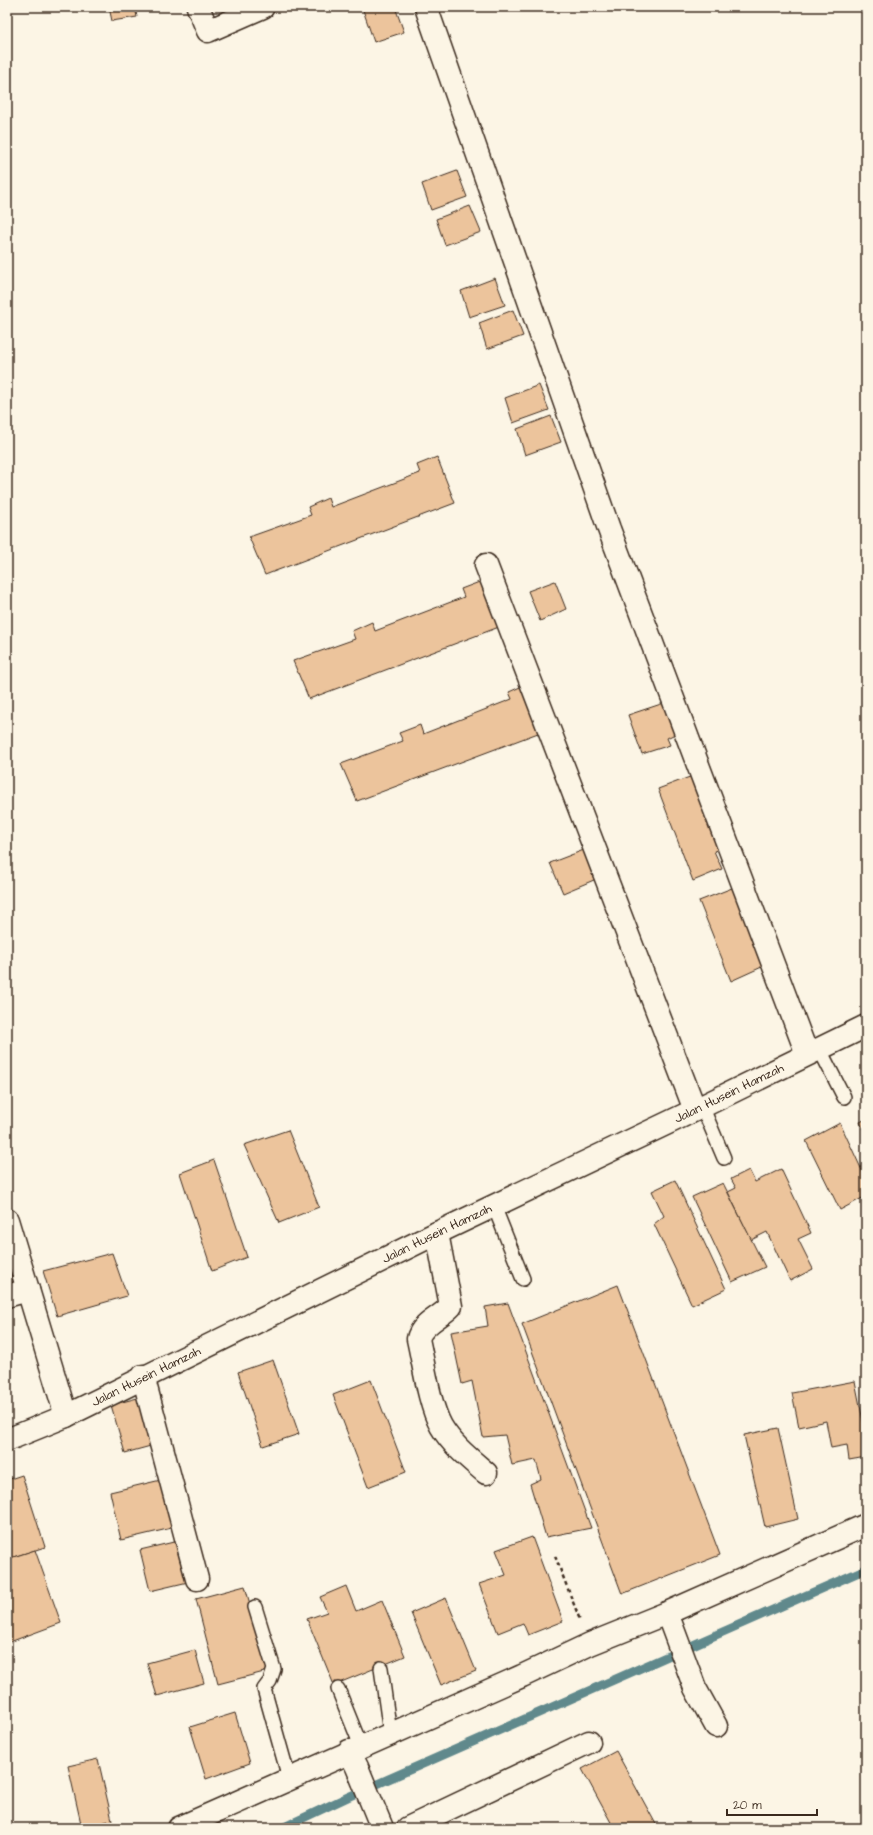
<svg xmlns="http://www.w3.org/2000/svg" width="873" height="1835" font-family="'Architects Daughter',sans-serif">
	<rect width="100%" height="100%" fill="#fcf5e5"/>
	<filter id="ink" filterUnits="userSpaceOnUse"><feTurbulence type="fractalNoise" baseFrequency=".025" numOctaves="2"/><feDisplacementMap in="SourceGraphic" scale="8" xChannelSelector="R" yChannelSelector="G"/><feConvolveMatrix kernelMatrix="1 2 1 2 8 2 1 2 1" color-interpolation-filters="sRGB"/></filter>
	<g filter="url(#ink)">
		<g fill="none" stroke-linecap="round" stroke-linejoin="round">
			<path stroke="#60898c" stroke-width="9" d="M282,1828L350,1796L866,1569"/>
		</g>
		<g fill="#ecc49c" stroke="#3b2a1e">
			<path d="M109,7H135L137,17L112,21Z"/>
			<path d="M362,7H395L404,32L374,42Z"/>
			<path d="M457,171L467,197L431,210L422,184Z"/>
			<path d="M470,206L481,232L445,245L436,219Z"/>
			<path d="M495,278L505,305L469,317L461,291Z"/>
			<path d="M513,310L523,336L487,349L479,323Z"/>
			<path d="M539,385L549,410L513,423L505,398Z"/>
			<path d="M551,416L561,442L525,455L517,429Z"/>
			<path d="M437,457L455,503L265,575L249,537L311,515L308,507L328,498L331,507L420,473L417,465Z"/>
			<path d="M482,581L499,627L309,699L293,661L355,639L352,631L372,622L375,631L464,597L461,589Z"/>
			<path d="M555,581L566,609L540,621L528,591Z"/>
			<path d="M529,683L546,730L357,801L341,764L403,741L399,733L420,725L423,734L512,699L509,692Z"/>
			<path d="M664,703L677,733L667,738L670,745L642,754L628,715Z"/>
			<path d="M695,775L725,847L714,851L722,869L693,881L658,789Z"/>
			<path d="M589,848L601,877L563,893L550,863Z"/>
			<path d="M732,888L764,966L731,981L699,901Z"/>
			<path d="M866,1119V1135L860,1122Z"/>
			<path d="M840,1123L866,1179V1196L840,1210L806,1141Z"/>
			<path d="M288,1130L319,1207L279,1223L244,1145Z"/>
			<path d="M214,1160L247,1257L212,1271L180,1173Z"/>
			<path d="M781,1169L811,1233L798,1239L813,1269L790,1281L767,1232L751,1240L728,1192L736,1188L731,1179L749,1170L755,1182Z"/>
			<path d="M675,1180L726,1289L692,1305L654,1224L664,1216L652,1191Z"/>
			<path d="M723,1183L765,1267L732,1282L692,1197Z"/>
			<path d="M112,1253L127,1296L57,1316L43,1271Z"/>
			<path d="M618,1285L720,1555L622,1594L522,1324Z"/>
			<path d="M508,1303L591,1528L546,1537L530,1484L541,1479L536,1460L512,1465L505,1435L483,1437L472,1381L462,1384L451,1332L488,1326L485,1307Z"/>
			<path d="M273,1360L299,1434L263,1446L238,1372Z"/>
			<path d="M371,1380L406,1472L368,1487L333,1395Z"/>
			<path d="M855,1381L866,1436V1457L849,1460L847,1445L831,1448L826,1421L799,1427L792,1393Z"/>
			<path d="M145,1396L158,1444L125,1453L111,1405Z"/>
			<path d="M778,1428L798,1519L765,1527L744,1435Z"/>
			<path d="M22,1475L45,1547L7,1559V1480Z"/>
			<path d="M165,1479L176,1527L121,1540L110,1492Z"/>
			<path d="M532,1537L563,1621L528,1635L523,1623L498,1633L479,1584L506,1575L496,1550Z"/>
			<path d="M178,1541L188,1582L150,1591L140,1550Z"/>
			<path d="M35,1550L61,1623L7,1643V1559Z"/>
			<path d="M245,1586L268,1671L218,1684L196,1599Z"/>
			<path d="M346,1586L356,1611L382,1600L405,1656L334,1685L307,1619L327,1612L320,1597Z"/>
			<path d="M446,1598L476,1671L441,1685L411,1613Z"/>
			<path d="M195,1650L204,1683L157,1696L147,1663Z"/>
			<path d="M235,1713L250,1763L206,1779L190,1727Z"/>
			<path d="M616,1751L658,1828H614L582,1769Z"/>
			<path d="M98,1759L112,1820L82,1828L68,1766Z"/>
			<path d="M7,1813L9,1828H7Z"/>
		</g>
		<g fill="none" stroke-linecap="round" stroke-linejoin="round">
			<defs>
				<g id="service">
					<path d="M819,1048L844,1097"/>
					<path d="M702,1106L724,1158"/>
					<path d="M494,1206L523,1279"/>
					<path d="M255,1607L274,1669L270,1681L264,1689L289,1778"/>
					<path d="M381,1668L390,1733"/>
					<path d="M338,1689L361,1746"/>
				</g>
				<g id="minor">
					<path d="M198,7L208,31L263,7"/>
					<path d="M426,7L609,529L807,1054"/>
					<path d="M486,565L695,1110"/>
					<path d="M7,1220L66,1416"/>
					<path d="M437,1233L451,1306C441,1317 421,1324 418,1339C424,1365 429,1404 441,1426C452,1445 470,1459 486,1473"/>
					<path d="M7,1296L28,1290"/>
					<path d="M143,1376L197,1579"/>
					<path d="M667,1613L695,1688L716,1726"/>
					<path d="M349,1751L357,1767L382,1828"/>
					<path d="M179,1828L522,1676L590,1644L667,1613L866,1525"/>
					<path d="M408,1828L589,1742"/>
				</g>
				<g id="tertiary">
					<path id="s1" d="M7,1440L66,1416L437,1233L695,1110L866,1026"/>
				</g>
			</defs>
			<use href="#service" stroke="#3b2a1e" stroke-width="16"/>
			<use href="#minor" stroke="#3b2a1e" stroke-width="25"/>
			<use href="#tertiary" stroke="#3b2a1e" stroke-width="25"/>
			<path stroke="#3b2a1e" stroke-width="2.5" stroke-dasharray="4 3" stroke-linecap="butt" d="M555,1556L580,1620"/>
			<use href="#service" stroke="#fcf5e5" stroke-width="13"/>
			<use href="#minor" stroke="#fcf5e5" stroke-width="22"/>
			<use href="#tertiary" stroke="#fcf5e5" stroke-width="22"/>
		</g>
	</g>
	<g text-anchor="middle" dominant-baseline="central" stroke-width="4" stroke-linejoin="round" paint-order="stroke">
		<g font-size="13" fill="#3b2a1e" stroke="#fcf5e5">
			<text stroke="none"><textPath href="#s1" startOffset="801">Jalan Husein Hamzah</textPath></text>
			<text stroke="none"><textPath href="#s1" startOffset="477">Jalan Husein Hamzah</textPath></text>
			<text stroke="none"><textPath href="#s1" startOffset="153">Jalan Husein Hamzah</textPath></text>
		</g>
	</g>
	<rect width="873" height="1835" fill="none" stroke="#fcf5e5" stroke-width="24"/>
	<rect x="12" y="12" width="849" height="1811" fill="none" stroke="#3b2a1e" stroke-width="1.5" filter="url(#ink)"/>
	<path d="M727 1809v6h90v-6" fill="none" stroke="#3b2a1e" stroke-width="2"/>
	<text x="733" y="1809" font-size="12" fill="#3b2a1e" stroke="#fcf5e5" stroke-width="3" paint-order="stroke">20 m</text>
</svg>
